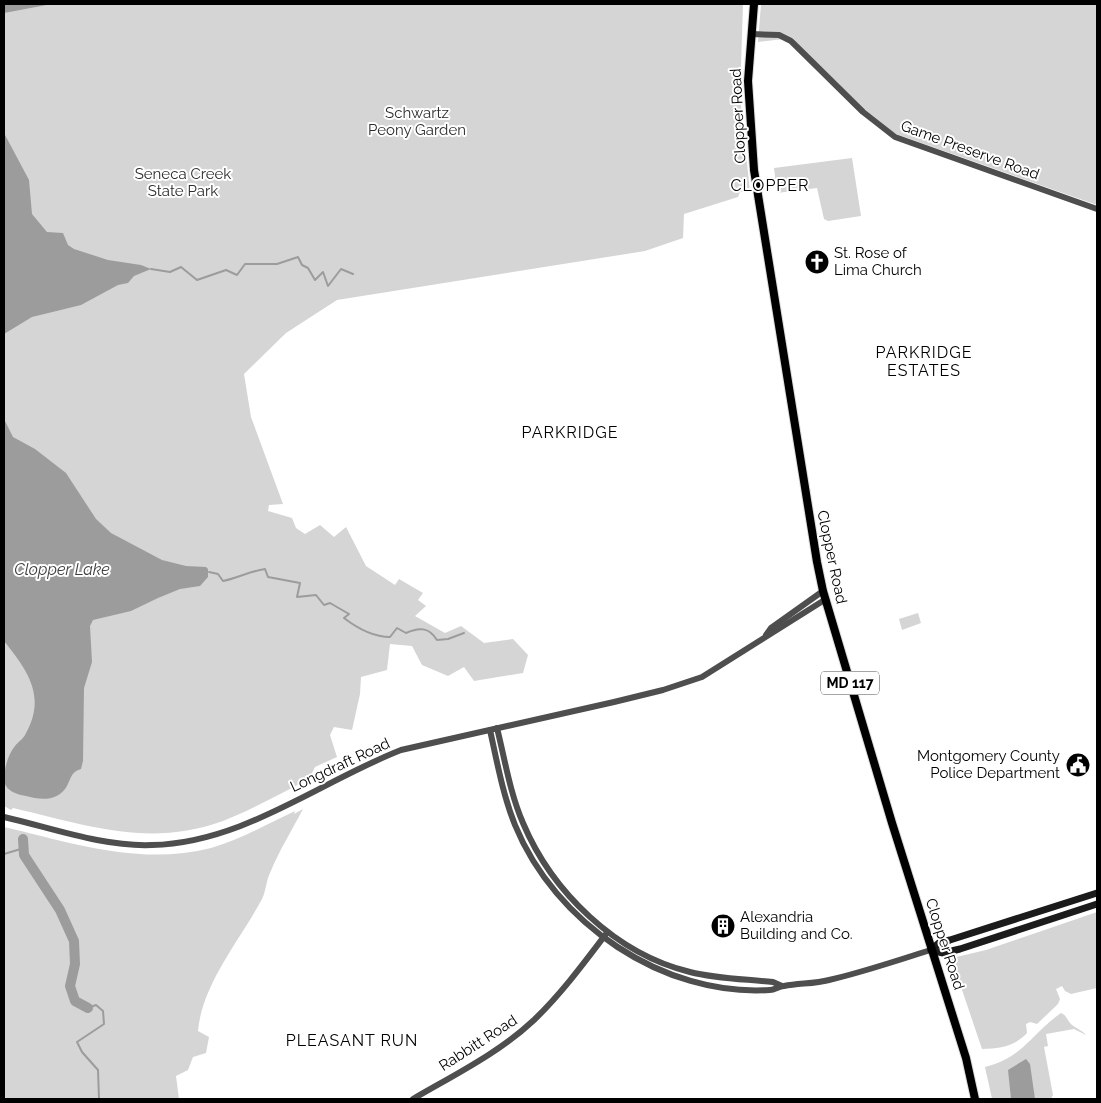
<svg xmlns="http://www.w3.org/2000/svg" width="1101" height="1103" font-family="Raleway,sans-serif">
	<rect width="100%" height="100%" fill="#fff"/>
	<g fill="#d5d5d5">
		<path d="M4,4H743L740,96L750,192H740L738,197L684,214L683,238L645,251L337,300L286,333L244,374L251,417L283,504L269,505L268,511L292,518L296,528L305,534L320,525L334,537L346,527L366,566L395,585L399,579L423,593L418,600L426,606L415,616L445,633L461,626L484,643L513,639L528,655L523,673L474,681L464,667L448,676L422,665L412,646L390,644L387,670L361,677L360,694L352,730L334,727L330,735L337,757L315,767L309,779C281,793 252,810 223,821C149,848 86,825 13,808L11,810L4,806Z"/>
		<path d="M761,4H1097V205L896,134C856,111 824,72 793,38L758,42Z"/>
		<path d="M852,158L861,216L828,221L824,219L817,188L777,193L774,168Z"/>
		<path d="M918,613L921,623L902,630L899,619Z"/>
		<path d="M303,809C292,830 279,851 270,873C266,881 266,891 262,899C240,940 202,984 198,1031L209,1037L206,1053L193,1057L188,1070L176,1076L179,1099H6L4,1095V827C73,843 140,866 211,848C240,840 267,824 295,811L294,814Z"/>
		<path d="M1097,912V988L1071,994L1065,991L1062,986L1056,989L1060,999L1058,1004L1037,1024L1030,1022L1026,1024L1027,1033C1014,1047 1000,1048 982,1049L957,975L950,963L952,958L986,950Z"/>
		<path d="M1061,1013C1067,1015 1067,1021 1072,1025C1077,1029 1082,1030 1086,1035L1074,1029L1046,1034L1048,1046L1044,1047L1053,1095L1051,1099H992L985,1067C1023,1058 1032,1033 1061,1013Z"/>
	</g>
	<g fill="#9c9c9c">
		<path d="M4,4H52L4,13Z"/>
		<path d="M4,133L29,180L32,214L47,232L63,233L68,245L74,249L108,260L141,265L151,269L134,276L128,283L118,285L81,305L32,317L4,334Z"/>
		<path d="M4,419L13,437L35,449L66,473L96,519L111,533L162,560L186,566L206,567L208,569V577L200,586L180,589L158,598L131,611L93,620L90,626L92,662L84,688L83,761L81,769C71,772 71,778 67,786C58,802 40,800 26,796C16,794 8,792 4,782C4,770 7,756 15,746C18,742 23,739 25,735C47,697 28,671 4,641Z"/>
		<path d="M1026,1059L1030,1064L1035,1099H1011L1008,1070Z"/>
	</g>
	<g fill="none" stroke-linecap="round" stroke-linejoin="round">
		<g stroke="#9c9c9c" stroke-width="2">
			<path d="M151,269L170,272L181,267L197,280L226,270L237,275L245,264H277L298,257L302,265L308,268L315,280L323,272L328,286L341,269L353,274"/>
			<path d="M209,572L218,574L223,581C238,578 250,571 265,569L268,577L300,583L297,597L316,595L324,605L330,603L349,614L344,618C357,628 374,637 390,637L397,628L406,633C419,627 429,627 437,640L448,639L464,633"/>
			<path d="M4,854L24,848"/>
			<path d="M88,1008L96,1005L103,1011L104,1024L77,1042L82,1052L98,1070L99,1099"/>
		</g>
		<path stroke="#9c9c9c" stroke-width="10" d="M23,839L24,855L60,910L74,941L75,964L70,986L75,1001L88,1008"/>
		<defs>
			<path id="primary" d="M754,4L748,81L754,170L817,562L823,591L892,823L966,1058L975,1099"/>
		</defs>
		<use href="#primary" stroke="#dbdbdb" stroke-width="10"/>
		<g stroke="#4e4e4e" stroke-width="6">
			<path d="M751,34L779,35L791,41L863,112L895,137L1097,209"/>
			<path d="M766,635L771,628L823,591"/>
			<path d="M497,728C505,760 510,793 523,823C552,892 616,954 690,972C717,979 745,979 773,982L782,986"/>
			<path d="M490,730C497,762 503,795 515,825C555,923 663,997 770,990C775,990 779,986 784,986C799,983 814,984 829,980C864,972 898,960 931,950"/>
			<path d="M4,817C52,828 103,847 152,845C243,843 319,782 401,750L614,702L663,690L702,677L826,599"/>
			<path d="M413,1099C454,1075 499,1053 534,1020C561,994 584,963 606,934"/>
		</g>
		<g stroke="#1b1b1b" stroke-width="7">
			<path d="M931,950L939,943L950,940L1097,893"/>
			<path d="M931,950L943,953L960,949L1097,904"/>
		</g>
		<use href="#primary" stroke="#000" stroke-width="8"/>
	</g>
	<defs>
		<symbol id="church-disc" viewBox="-11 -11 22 22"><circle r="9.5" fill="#000" stroke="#fff"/><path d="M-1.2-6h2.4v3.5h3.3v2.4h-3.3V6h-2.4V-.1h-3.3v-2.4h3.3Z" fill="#fff"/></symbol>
		<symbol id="civic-disc" viewBox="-11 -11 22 22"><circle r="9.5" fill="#000" stroke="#fff"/><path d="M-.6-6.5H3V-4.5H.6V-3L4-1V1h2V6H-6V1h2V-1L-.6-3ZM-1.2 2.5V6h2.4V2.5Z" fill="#fff"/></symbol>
		<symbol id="building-disc" viewBox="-11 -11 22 22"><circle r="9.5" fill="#000" stroke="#fff"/><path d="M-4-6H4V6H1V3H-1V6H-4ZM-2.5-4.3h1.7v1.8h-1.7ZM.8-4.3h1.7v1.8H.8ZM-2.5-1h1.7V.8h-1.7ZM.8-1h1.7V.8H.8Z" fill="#fff"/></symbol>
	</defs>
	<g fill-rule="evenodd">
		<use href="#church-disc" x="803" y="248" width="28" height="28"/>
		<use href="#civic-disc" x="1064" y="751" width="28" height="28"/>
		<use href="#building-disc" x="709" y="912" width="28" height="28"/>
	</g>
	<g text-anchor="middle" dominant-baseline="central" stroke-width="4" stroke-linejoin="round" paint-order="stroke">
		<rect fill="#fff" stroke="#4c4c4c" stroke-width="1" x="821" y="671.5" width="58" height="23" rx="4"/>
		<g font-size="14" font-weight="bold" fill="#000">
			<text x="850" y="683">MD 117</text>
		</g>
		<g font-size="15" fill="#2c2c2c" stroke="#fff">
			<text x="417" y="113">Schwartz<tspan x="417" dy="17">Peony Garden</tspan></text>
			<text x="183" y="174">Seneca Creek<tspan x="183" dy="17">State Park</tspan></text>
		</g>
		<g font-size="15" fill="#000" stroke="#fff">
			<text transform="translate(738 116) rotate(-93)">Clopper Road</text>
			<text transform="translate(970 150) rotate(20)">Game Preserve Road</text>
			<text transform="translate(832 557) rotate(78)">Clopper Road</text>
			<text transform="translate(340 765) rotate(-25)">Longdraft Road</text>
			<text transform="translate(945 944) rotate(72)">Clopper Road</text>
			<text transform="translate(478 1043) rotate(-33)">Rabbitt Road</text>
		</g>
		<g font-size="15" fill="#000" stroke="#fff" text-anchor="start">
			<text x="834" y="253">St. Rose of<tspan x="834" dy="17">Lima Church</tspan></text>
			<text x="1060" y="756" text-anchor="end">Montgomery County<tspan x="1060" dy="17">Police Department</tspan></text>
			<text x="740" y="917">Alexandria<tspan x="740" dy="17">Building and Co.</tspan></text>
		</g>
		<g font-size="16" letter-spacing="1" fill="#000" stroke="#fff">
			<text x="770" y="185">CLOPPER</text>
			<text x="924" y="352">PARKRIDGE<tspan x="924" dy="18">ESTATES</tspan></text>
			<text x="570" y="432">PARKRIDGE</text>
			<text x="352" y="1040">PLEASANT RUN</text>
		</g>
		<g font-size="16" font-style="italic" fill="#3d3d3d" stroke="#fff">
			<text x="62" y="569">Clopper Lake</text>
		</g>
	</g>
	<rect width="1101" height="1103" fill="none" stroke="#000000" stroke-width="10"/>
</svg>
